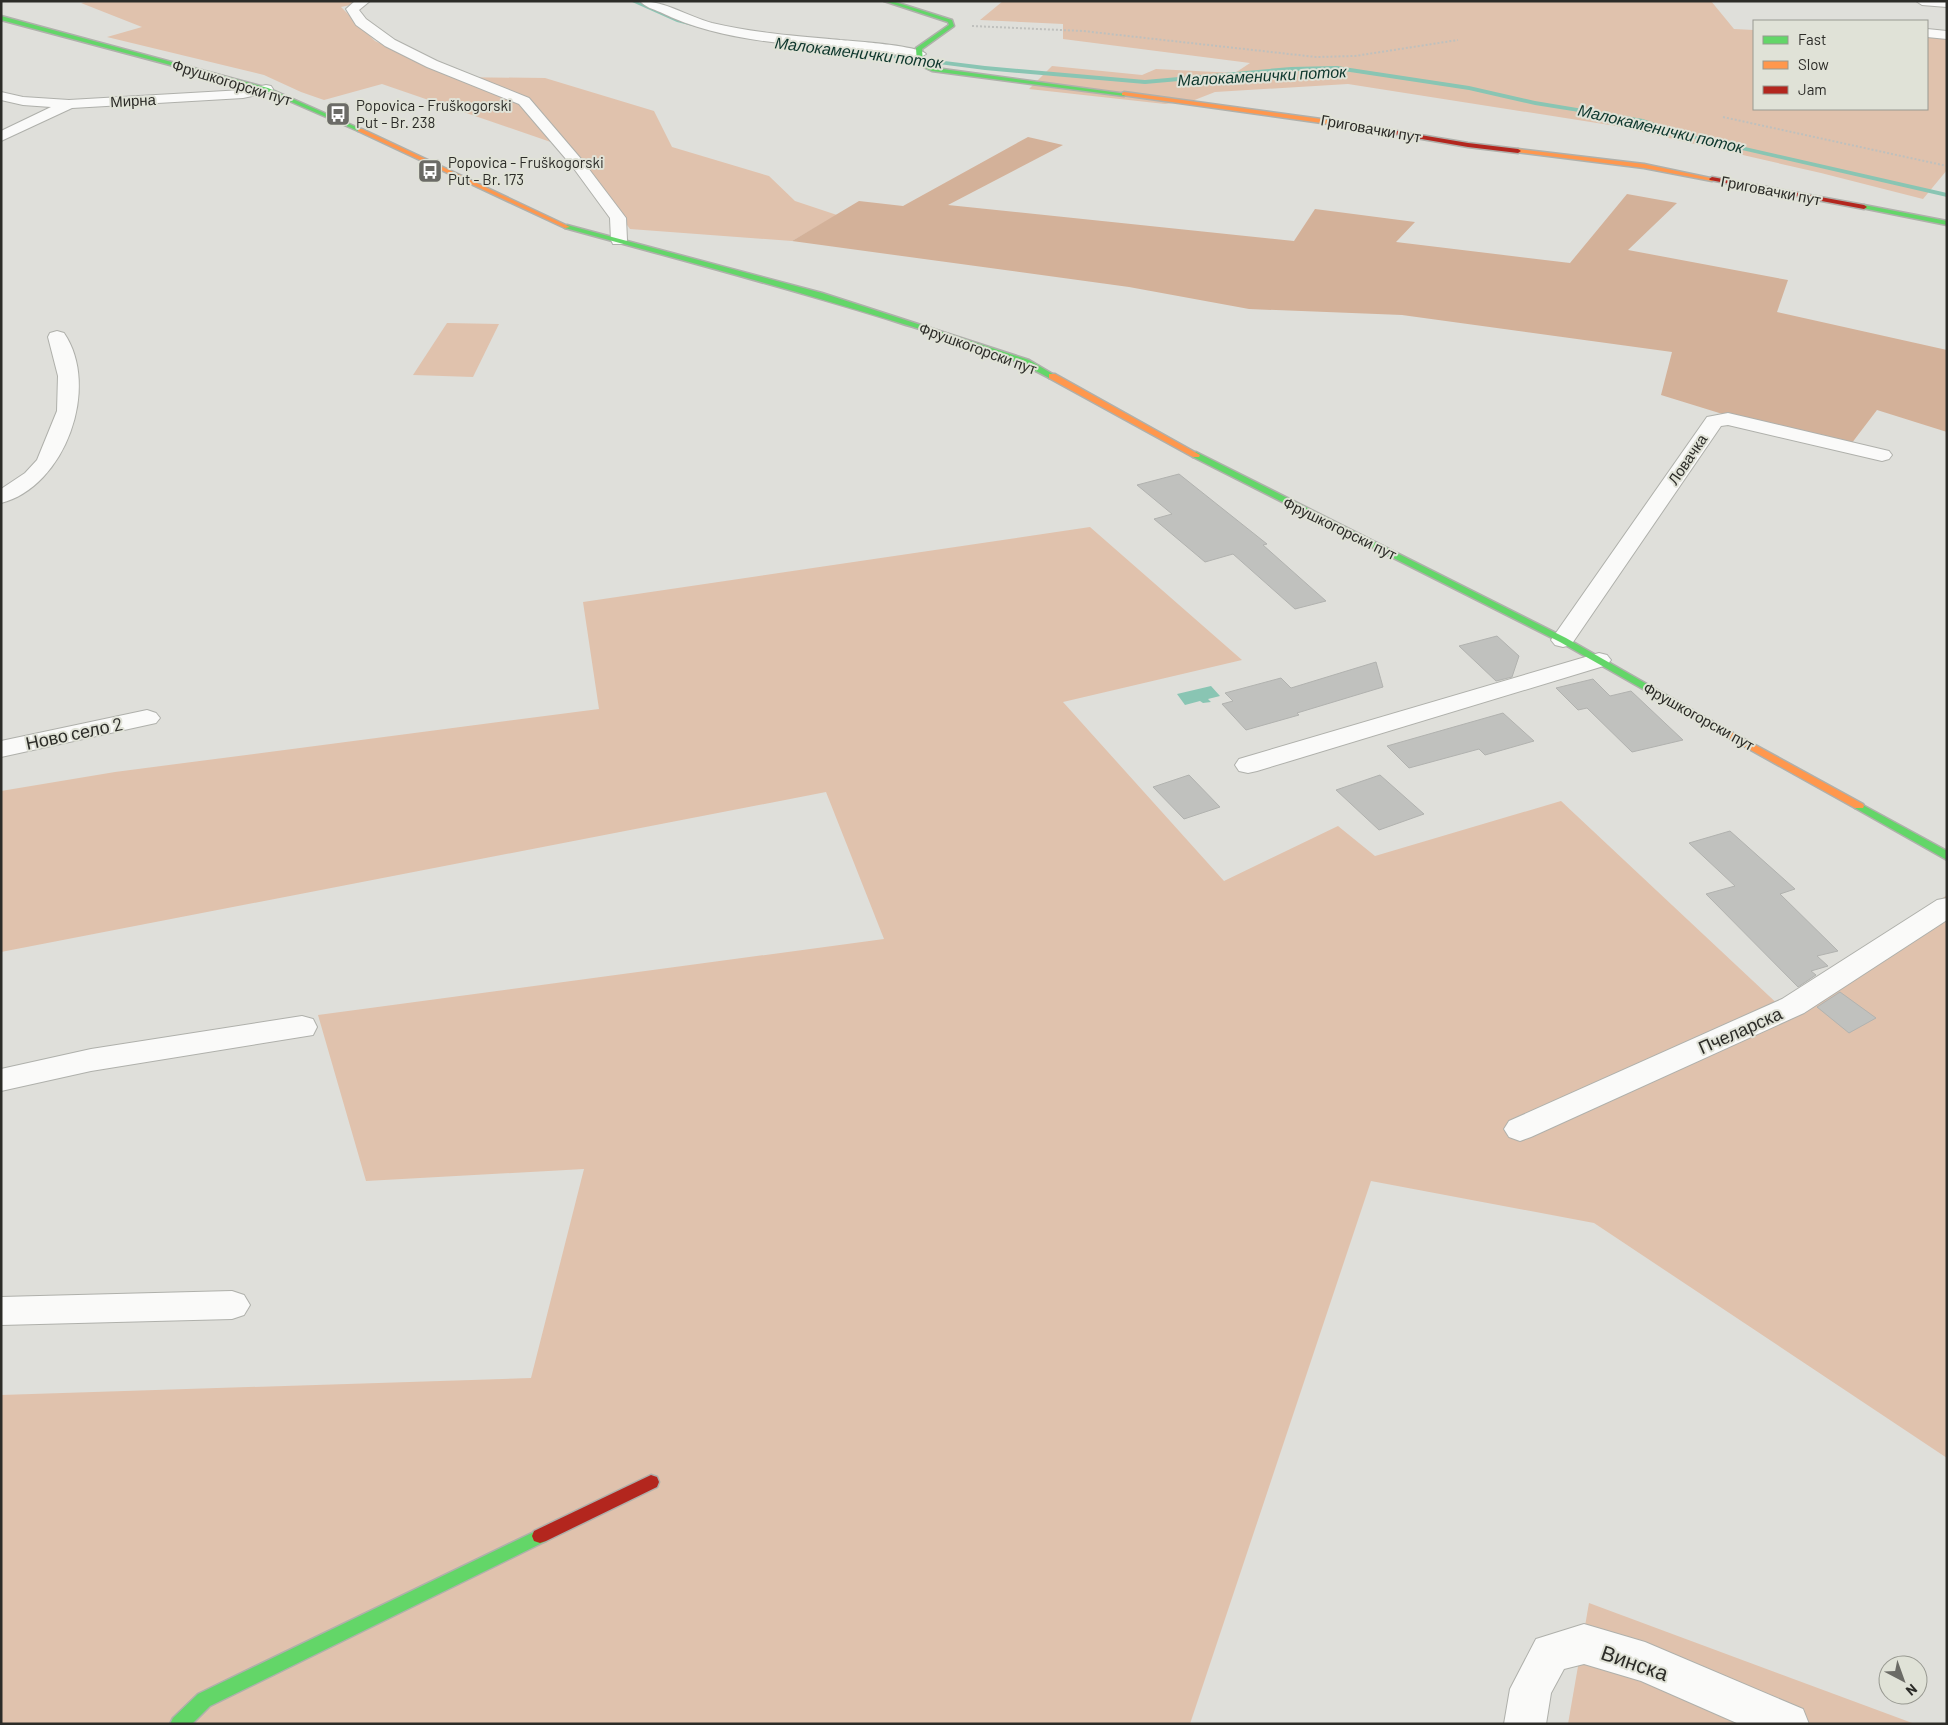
<svg xmlns="http://www.w3.org/2000/svg" width="1948" height="1725" font-family="Barlow,sans-serif">
	<rect width="100%" height="100%" fill="#dfdfda"/>
	<g fill="#e0c2ad">
		<path d="M90,1H370L341,7L375,41L450,77L545,78L654,111L672,147L769,176L795,201L837,215L792,241L630,229L571,149L382,84L324,100L301,92L264,75L107,37L142,27L81,3Z"/>
		<path d="M1003,1H1711L1734,29L1754,30V109H1927V36L1947,38V170L1923,199L1821,173L1616,126L1348,84L1215,92L1192,101L1165,104L1029,89L1052,66L1142,75L1156,69L1235,73L1250,63L1063,39V24L980,20Z"/>
		<path d="M447,323L499,324L473,377L413,375Z"/>
		<path d="M1090,527L1242,660L1063,702L1224,881L1338,826L1375,856L1561,801L1782,1008L1947,895V1458L1594,1223L1371,1181L1190,1724H1V1395L531,1378L584,1169L366,1181L318,1015L884,939L826,792L1,952V791L115,772L599,709L583,602Z"/>
		<path d="M1589,1603L1915,1724H1568Z"/>
	</g>
	<path fill="#d3b199" d="M1028,137L1063,145L948,205L1294,241L1315,209L1415,222L1396,242L1570,263L1627,194L1677,203L1628,250L1788,280L1777,312L1947,350V432L1877,410L1845,452L1661,395L1672,352L1402,315L1249,309L1129,287L792,241L859,201L903,206Z"/>
	<path fill="#89c5b3" d="M1211,686L1220,696L1208,699L1211,702L1203,703L1200,701L1185,705L1177,694Z"/>
	<g fill="none" stroke-linecap="round" stroke-linejoin="round">
		<g fill="#89c5b3" fill-rule="evenodd">
			<path d="M630,1H636L681,19L730,34L728,35L677,22Z"/>
			<path d="M757,38L985,66L1145,80L1291,67L1337,66L1469,86L1535,101L1643,119L1679,132L1947,193V197L1677,135L1642,122L1535,105L1469,90L1337,70L1291,71L1145,84L985,70L755,40Z"/>
		</g>
	</g>
	<g fill="#c0c1be" stroke="#b1b2af">
		<path d="M1179,474L1267,544L1263,545L1326,601L1295,609L1233,554L1205,562L1154,519L1172,514L1137,485Z"/>
		<path d="M1497,636L1519,656L1512,677L1496,681L1459,646Z"/>
		<path d="M1376,662L1383,687L1297,713L1299,715L1246,730L1222,704L1233,701L1225,693L1281,678L1291,688Z"/>
		<path d="M1593,679L1610,696L1631,691L1683,740L1632,752L1587,708L1578,710L1556,688Z"/>
		<path d="M1503,713L1534,741L1485,755L1479,749L1409,768L1387,746Z"/>
		<path d="M1189,775L1220,807L1184,819L1153,787Z"/>
		<path d="M1380,775L1424,814L1379,830L1336,790Z"/>
		<path d="M1730,831L1795,889L1780,894L1838,951L1817,956L1828,966L1811,971L1816,975L1798,987L1706,894L1735,886L1689,843Z"/>
		<path d="M1840,992L1876,1018L1849,1033L1817,1007Z"/>
	</g>
	<g fill="none" stroke-linecap="round" stroke-linejoin="round">
		<defs>
			<g id="street">
				<path d="M355,1H370L359,10L366,19L395,40L437,61L529,98L582,160L626,218L627,240L625,244H613L611,240L610,218L572,166L519,104L427,67L385,46L356,25L346,9Z"/>
				<path d="M640,1C665,1 687,16 712,23C754,33 798,36 840,40C854,41 920,46 926,54L919,58C836,44 736,50 660,12C653,9 645,7 640,1Z"/>
				<path d="M1916,1H1947V7L1922,5Z"/>
				<path d="M1927,29L1947,31V39L1927,37Z"/>
				<path d="M266,85L271,86L273,89L271,92L243,98L72,108L1,141V131L51,107L23,105L1,100V92L23,97L69,100L243,90Z"/>
				<path d="M57,331L64,333C101,387 65,487 1,503V489L25,473L37,460L57,411L58,376L48,337L50,333Z"/>
				<path d="M1728,413L1889,451L1892,455L1889,459L1882,461L1728,425L1721,426L1571,645L1563,647L1555,645L1551,640L1707,417Z"/>
				<path d="M1599,653L1607,655L1611,660L1607,665L1257,771L1248,773L1239,771L1235,765L1239,759Z"/>
				<path d="M147,710L156,713L160,718L156,723L1,757V741Z"/>
				<path d="M1947,898V920L1804,1013L1531,1137L1520,1141L1509,1137L1504,1129L1509,1121L1782,999L1937,900Z"/>
				<path d="M302,1016L313,1019L317,1027L313,1035L91,1071L1,1091V1069L91,1049Z"/>
				<path d="M232,1291L244,1295L250,1305L244,1315L232,1319L1,1325V1297Z"/>
				<path d="M1584,1624L1645,1642L1803,1709L1809,1724H1739L1641,1681L1584,1664L1564,1669L1551,1693L1546,1724H1504L1510,1689L1536,1639Z"/>
			</g>
			<g id="fast">
				<path d="M884,1H892L952,20L954,26L922,49L923,63L935,68L1127,94L1124,96L932,71L917,64L916,48L949,25L948,22Z"/>
				<path d="M1,16L268,88L363,130L358,131L264,90L1,20Z"/>
				<path d="M1864,205L1947,221V225L1862,208V206Z"/>
				<path d="M567,225L822,293L1029,360L1056,376L1049,378C1003,352 951,339 900,323C789,288 677,259 565,228L564,227Z"/>
				<path d="M1196,452L1566,638L1731,732L1726,735L1722,734L1560,642L1193,457L1192,455Z"/>
				<path d="M1859,803L1947,851V860L1855,808L1854,806L1855,804Z"/>
				<path d="M540,1529L546,1531L548,1536L546,1541L210,1706L192,1724H170L173,1718L198,1694Z"/>
			</g>
			<g id="slow">
				<path d="M1124,92L1343,122L1346,124L1343,126L1122,95V93Z"/>
				<path d="M358,129H362L570,227L565,228L358,131Z"/>
				<path d="M1518,149L1644,164L1715,179L1712,181L1644,168L1516,152V150Z"/>
				<path d="M1049,374H1055L1200,455L1199,457H1193L1049,378Z"/>
				<path d="M1726,729L1863,804L1864,806L1863,808H1855L1722,734L1721,732Z"/>
			</g>
			<g id="jam">
				<path d="M1343,122L1468,143L1518,149L1521,151L1518,153L1468,147L1341,125V123Z"/>
				<path d="M1712,177L1864,205L1867,207L1864,209L1710,180L1709,179Z"/>
				<path d="M651,1475L657,1477L659,1482L657,1487L546,1541L540,1543L534,1541L532,1536L534,1531Z"/>
			</g>
		</defs>
		<use href="#street" stroke="#afb0ab" stroke-width="2"/>
		<use href="#fast" stroke="#afb0ab" stroke-width="3"/>
		<use href="#slow" stroke="#afb0ab" stroke-width="3"/>
		<use href="#jam" stroke="#afb0ab" stroke-width="3"/>
		<g stroke="#bfc0bd" stroke-width="2" stroke-dasharray="2 2" stroke-linecap="butt">
			<path d="M972,26L1083,31L1316,57L1355,56L1458,40"/>
			<path d="M1723,117L1947,166"/>
		</g>
		<use href="#street" fill="#fafaf9" fill-rule="evenodd"/>
		<use href="#fast" fill="#63d668" fill-rule="evenodd"/>
		<use href="#slow" fill="#ff974d" fill-rule="evenodd"/>
		<use href="#jam" fill="#b3261e" fill-rule="evenodd"/>
	</g>
	<defs>
		<symbol id="bus-square" viewBox="-11 -11 22 22"><rect x="-9" y="-9" width="18" height="18" rx="4" fill="#6b6b66" stroke="#e0e2d7"/><path d="M-5-6H5V4H4V6H2V4H-2V6H-4V4H-5ZM-3.5-4V0h7V-4ZM-3.5 1.2v1.5H-2V1.2ZM2 1.2v1.5H3.5V1.2Z" fill="#fff"/></symbol>
	</defs>
	<g fill-rule="evenodd">
		<use href="#bus-square" x="324" y="100" width="28" height="28"/>
		<use href="#bus-square" x="416" y="157" width="28" height="28"/>
	</g>
	<g text-anchor="middle" dominant-baseline="central" stroke-width="4" stroke-linejoin="round" paint-order="stroke">
		<g font-size="15" fill="#2c2c28" stroke="#e0e2d7">
			<text transform="translate(232 82) rotate(17)">Фрушкогорски пут</text>
			<text transform="translate(133 100) rotate(-3)">Мирна</text>
			<text transform="translate(1371 128) rotate(10)">Григовачки пут</text>
			<text transform="translate(1771 190) rotate(11)">Григовачки пут</text>
			<text transform="translate(978 348) rotate(20)">Фрушкогорски пут</text>
			<text transform="translate(1687 459) rotate(-56)">Ловачка</text>
			<text transform="translate(1340 528) rotate(26)">Фрушкогорски пут</text>
			<text transform="translate(1699 716) rotate(29)">Фрушкогорски пут</text>
		</g>
		<g font-size="15" fill="#2c2c28" stroke="#e0e2d7" text-anchor="start">
			<text x="356" y="105">Popovica - Fruškogorski<tspan x="356" dy="17">Put - Br. 238</tspan></text>
			<text x="448" y="162">Popovica - Fruškogorski<tspan x="448" dy="17">Put - Br. 173</tspan></text>
		</g>
		<g font-size="16" font-style="italic" fill="#0d362c" stroke="#e0e2d7">
			<text transform="translate(859 52) rotate(7)">Малокаменички поток</text>
			<text transform="translate(1262 75) rotate(-3)">Малокаменички поток</text>
			<text transform="translate(1661 128) rotate(13)">Малокаменички поток</text>
		</g>
		<g font-size="18" fill="#2c2c28" stroke="#e0e2d7">
			<text transform="translate(74 733) rotate(-12)">Ново село 2</text>
			<text transform="translate(1740 1030) rotate(-24)">Пчеларска</text>
		</g>
		<g font-size="21" fill="#2c2c28" stroke="#e0e2d7">
			<text transform="translate(1635 1662) rotate(19)">Винска</text>
		</g>
	</g>
	<rect width="1948" height="1725" fill="none" stroke="#2c2c28" stroke-width="5"/>
	<rect x="1753" y="20" width="175" height="90" fill="#e0e2d7" stroke="#989991"/>
	<rect x="1763" y="36" width="25" height="8" fill="#63d668" stroke="#989991"/>
	<text x="1798" y="45" font-size="15" fill="#2c2c28">Fast</text>
	<rect x="1763" y="61" width="25" height="8" fill="#ff974d" stroke="#989991"/>
	<text x="1798" y="70" font-size="15" fill="#2c2c28">Slow</text>
	<rect x="1763" y="86" width="25" height="8" fill="#b3261e" stroke="#989991"/>
	<text x="1798" y="95" font-size="15" fill="#2c2c28">Jam</text>
	<g transform="translate(1903 1680) rotate(139)"><circle r="24" fill="#e0e2d7" stroke="#989991"/>
	<path d="M0-4L9 19L0 12L-9 19Z" fill="#6b6b66"/>
	<text y="-8" font-size="14" font-weight="bold" text-anchor="middle" fill="#2c2c28">N</text>
	</g>
</svg>
